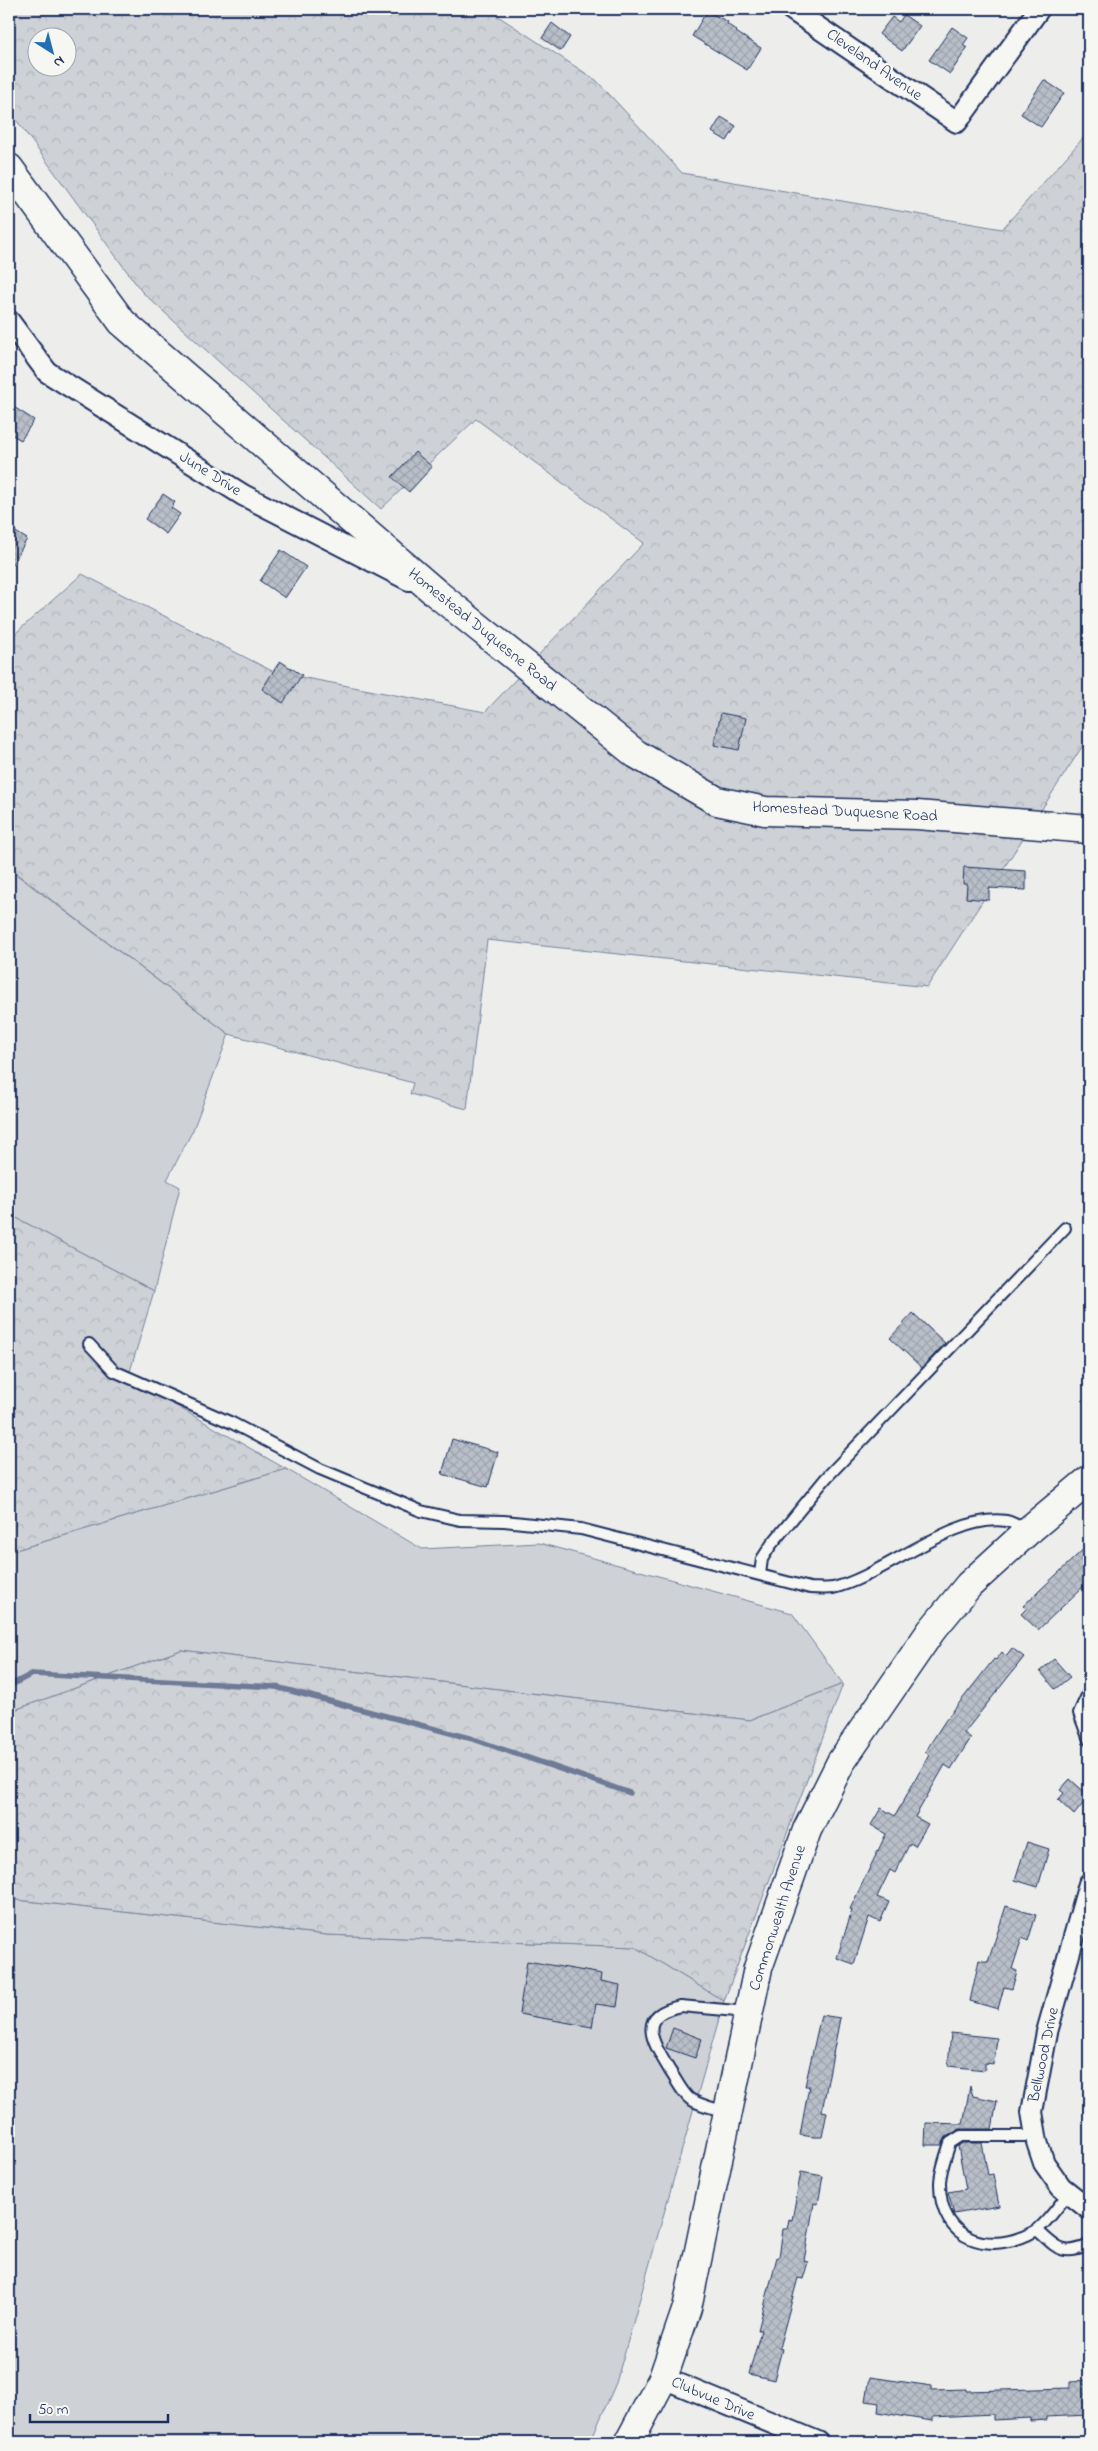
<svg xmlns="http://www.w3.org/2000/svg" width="1098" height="2451" font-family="'Indie Flower',sans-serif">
	<defs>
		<pattern id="forest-crowns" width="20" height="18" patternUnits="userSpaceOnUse" patternTransform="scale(1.25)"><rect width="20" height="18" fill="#ced2d7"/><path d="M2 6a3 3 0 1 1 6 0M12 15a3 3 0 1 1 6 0" fill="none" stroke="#b0b5bb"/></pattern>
		<pattern id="building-cross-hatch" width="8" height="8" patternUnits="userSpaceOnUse" patternTransform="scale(1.25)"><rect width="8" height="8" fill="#b9bfc8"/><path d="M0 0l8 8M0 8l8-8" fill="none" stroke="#9ea4ae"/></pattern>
	</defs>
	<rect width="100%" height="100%" fill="#edeeec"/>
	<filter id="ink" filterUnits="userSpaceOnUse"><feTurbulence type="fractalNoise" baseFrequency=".02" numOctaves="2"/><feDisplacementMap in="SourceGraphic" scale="10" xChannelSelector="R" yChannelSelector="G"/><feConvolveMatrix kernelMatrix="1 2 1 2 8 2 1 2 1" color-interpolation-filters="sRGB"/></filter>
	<g filter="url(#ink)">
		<g fill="#ced2d7" stroke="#74809a">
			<path d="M9,869L229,1034L193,1130L167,1180L180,1187L154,1291L9,1214Z"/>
			<path d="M286,1469L422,1549L539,1543L792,1613L843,1684L750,1720L181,1650L9,1712V1552Z"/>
			<path d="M9,1899L327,1935L635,1947L724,2001L616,2383L590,2442H9Z"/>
		</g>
		<g fill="url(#forest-crowns)" stroke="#74809a" fill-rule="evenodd">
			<path d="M9,9H487L596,80L682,173L1002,229L1085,136L1089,139V736L927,987L487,940L467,1109L410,1094L413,1083L229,1034L9,868V639L82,574L274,672L485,712L644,543L476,419L381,509L142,292L9,110ZM38,38H68V68H38Z"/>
			<path d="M9,1214L154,1291L128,1378L286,1469L9,1552Z"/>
			<path d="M181,1650L750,1720L843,1684L724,2001L635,1947L327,1935L9,1899V1712Z"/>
		</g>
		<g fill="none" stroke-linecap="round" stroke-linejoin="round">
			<path stroke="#6e7a96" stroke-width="5.5" d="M9,1686L32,1674L276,1687L473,1739L630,1793"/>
		</g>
		<g fill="url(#building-cross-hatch)" stroke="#1b2f5e">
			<path d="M707,11L728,22L727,24L737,31L736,32L761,48L747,70L692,36Z"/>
			<path d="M904,15L920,26L902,51L879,34L892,17L899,22Z"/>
			<path d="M552,23L570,37L561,51L542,38Z"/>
			<path d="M952,27L968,38L963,45L967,48L950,74L929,60Z"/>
			<path d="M1044,80L1064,93L1041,127L1021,114Z"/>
			<path d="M721,117L736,126L727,141L712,132Z"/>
			<path d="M9,404L34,420L21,440L9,433Z"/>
			<path d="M415,452L432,467L409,492L392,477Z"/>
			<path d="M163,494L175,502L171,508L180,514L166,534L145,519Z"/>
			<path d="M9,528L27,539L9,570Z"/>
			<path d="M281,550L306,567L285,598L260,581Z"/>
			<path d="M280,661L302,675L283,703L262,689Z"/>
			<path d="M721,713L746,718L739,750L714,745Z"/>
			<path d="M964,867L1026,871V890L989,888V900L966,898L967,884H963Z"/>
			<path d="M913,1313L945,1343L922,1368L890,1338Z"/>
			<path d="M452,1439L498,1452L488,1487L442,1474Z"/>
			<path d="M1089,1544V1581L1038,1630L1021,1614L1026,1609L1023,1606Z"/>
			<path d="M1012,1648L1024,1657L964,1733L971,1738L951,1769L945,1765L915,1817L928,1824L915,1846L910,1843L895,1873L890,1870L877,1897L889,1902L880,1922L869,1917L854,1964L837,1958L852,1910L850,1909L886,1834L871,1825L881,1808L895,1816L929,1755L925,1752L945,1721L994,1659L996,1660L1002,1652L1006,1656Z"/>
			<path d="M1054,1659L1070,1677L1055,1689L1040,1671Z"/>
			<path d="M1070,1779L1089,1796L1074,1815L1058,1800L1064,1793L1060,1790Z"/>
			<path d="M1027,1842L1049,1849L1038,1887L1015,1880Z"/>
			<path d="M1006,1906L1036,1915L1028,1941L1022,1938L1012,1969L1017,1971L1012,1989L1004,1987L998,2009L970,2001L979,1960L988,1962Z"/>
			<path d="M527,1961L602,1974L601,1981L620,1985L617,2007L596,2004L592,2027L519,2014Z"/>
			<path d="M821,2015L840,2018L822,2111L827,2112L822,2137H814L800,2135L809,2086H805Z"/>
			<path d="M673,2028L702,2039L695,2058L666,2048Z"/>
			<path d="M951,2033L997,2038L994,2064L985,2063V2070L948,2066Z"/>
			<path d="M970,2086L973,2096L997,2101L992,2129H960L946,2137L942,2145H925L926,2123L963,2124Z"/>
			<path d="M963,2143H982L988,2175L993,2174L999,2206L954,2214L948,2192L966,2189L958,2146Z"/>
			<path d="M801,2172L823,2176L818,2204L814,2203L804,2261L808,2262L803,2279L798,2278L779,2348L782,2349L774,2380L749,2374L761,2330H758L777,2257H779L783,2229H787L789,2219L792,2220Z"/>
			<path d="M870,2377L932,2386V2390L966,2389V2391L1070,2388V2381L1088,2380L1089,2415L1046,2417V2420L1030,2421V2418L993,2420V2414L933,2417V2421L906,2417L878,2412L879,2403L866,2401Z"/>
		</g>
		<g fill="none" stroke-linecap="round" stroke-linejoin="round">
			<defs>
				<g id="lane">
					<path d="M89,1344L114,1371L232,1423L320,1469L421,1511L460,1520L504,1521L581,1529L810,1588C817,1588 826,1589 833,1588C884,1576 953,1513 1006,1521C1013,1522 1021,1528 1027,1531"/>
					<path d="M760,1574L762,1559L771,1545L826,1478L1065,1228"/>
					<path d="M1089,1691L1079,1713L1089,1740"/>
					<path d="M726,2112C714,2108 701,2106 690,2099C682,2093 676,2079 670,2071C653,2042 634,2015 681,2006L747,2012"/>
					<path d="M1036,2136H961L950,2143C946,2156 940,2171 940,2184C940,2242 991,2256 1035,2231C1046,2225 1060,2203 1069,2193"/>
					<path d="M1037,2230C1057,2248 1062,2257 1089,2245"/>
				</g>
				<g id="street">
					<path d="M791,9L957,122L1039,9"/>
					<path d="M9,321L47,372L243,495L409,580"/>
					<path d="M1089,1884L1047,2032L1032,2112L1037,2142L1044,2163L1061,2187L1089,2209"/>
					<path d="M663,2378L818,2442"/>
				</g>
				<g id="secondary">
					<path d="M9,168L122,322L436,593L636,754L717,801L765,811L917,815L1089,829"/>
					<path d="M629,2442L663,2378L687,2308L758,1968L807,1830L841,1762L931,1631L969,1585L1028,1531L1089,1480"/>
				</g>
			</defs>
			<use href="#lane" stroke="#1b2f5e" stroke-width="14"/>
			<use href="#street" stroke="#1b2f5e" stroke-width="24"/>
			<use href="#secondary" stroke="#1b2f5e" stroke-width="31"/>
			<use href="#lane" stroke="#f6f6f2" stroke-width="10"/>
			<use href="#street" stroke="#f6f6f2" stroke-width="20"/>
			<use href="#secondary" stroke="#f6f6f2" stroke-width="28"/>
		</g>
	</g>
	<g text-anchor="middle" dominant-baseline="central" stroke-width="5" stroke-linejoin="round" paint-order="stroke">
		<g font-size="16" fill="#1b2f5e" stroke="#f6f6f2">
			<text transform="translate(874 65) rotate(35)">Cleveland Avenue</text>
			<text transform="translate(210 474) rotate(32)">June Drive</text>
			<text transform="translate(482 630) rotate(39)">Homestead Duquesne Road</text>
			<text transform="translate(845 812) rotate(3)">Homestead Duquesne Road</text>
			<text transform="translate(778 1918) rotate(-72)">Commonwealth Avenue</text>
			<text transform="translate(1044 2055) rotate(-78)">Bellwood Drive</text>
			<text transform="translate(713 2399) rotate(23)">Clubvue Drive</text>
		</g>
	</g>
	<rect width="1098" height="2451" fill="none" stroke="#f6f6f2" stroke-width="30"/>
	<rect x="15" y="15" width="1068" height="2421" fill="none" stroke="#1b2f5e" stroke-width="2" filter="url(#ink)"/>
	<g transform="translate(52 52) rotate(144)"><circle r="24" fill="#f6f6f2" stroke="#9ea6b7"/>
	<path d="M0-4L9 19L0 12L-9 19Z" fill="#1f6fb2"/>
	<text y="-8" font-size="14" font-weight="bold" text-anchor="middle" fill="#1b2f5e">N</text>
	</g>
	<path d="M30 2414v8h138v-8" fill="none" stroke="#1b2f5e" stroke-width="2.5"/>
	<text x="38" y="2414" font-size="15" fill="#1b2f5e" stroke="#f6f6f2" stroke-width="4" paint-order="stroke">50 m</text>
</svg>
